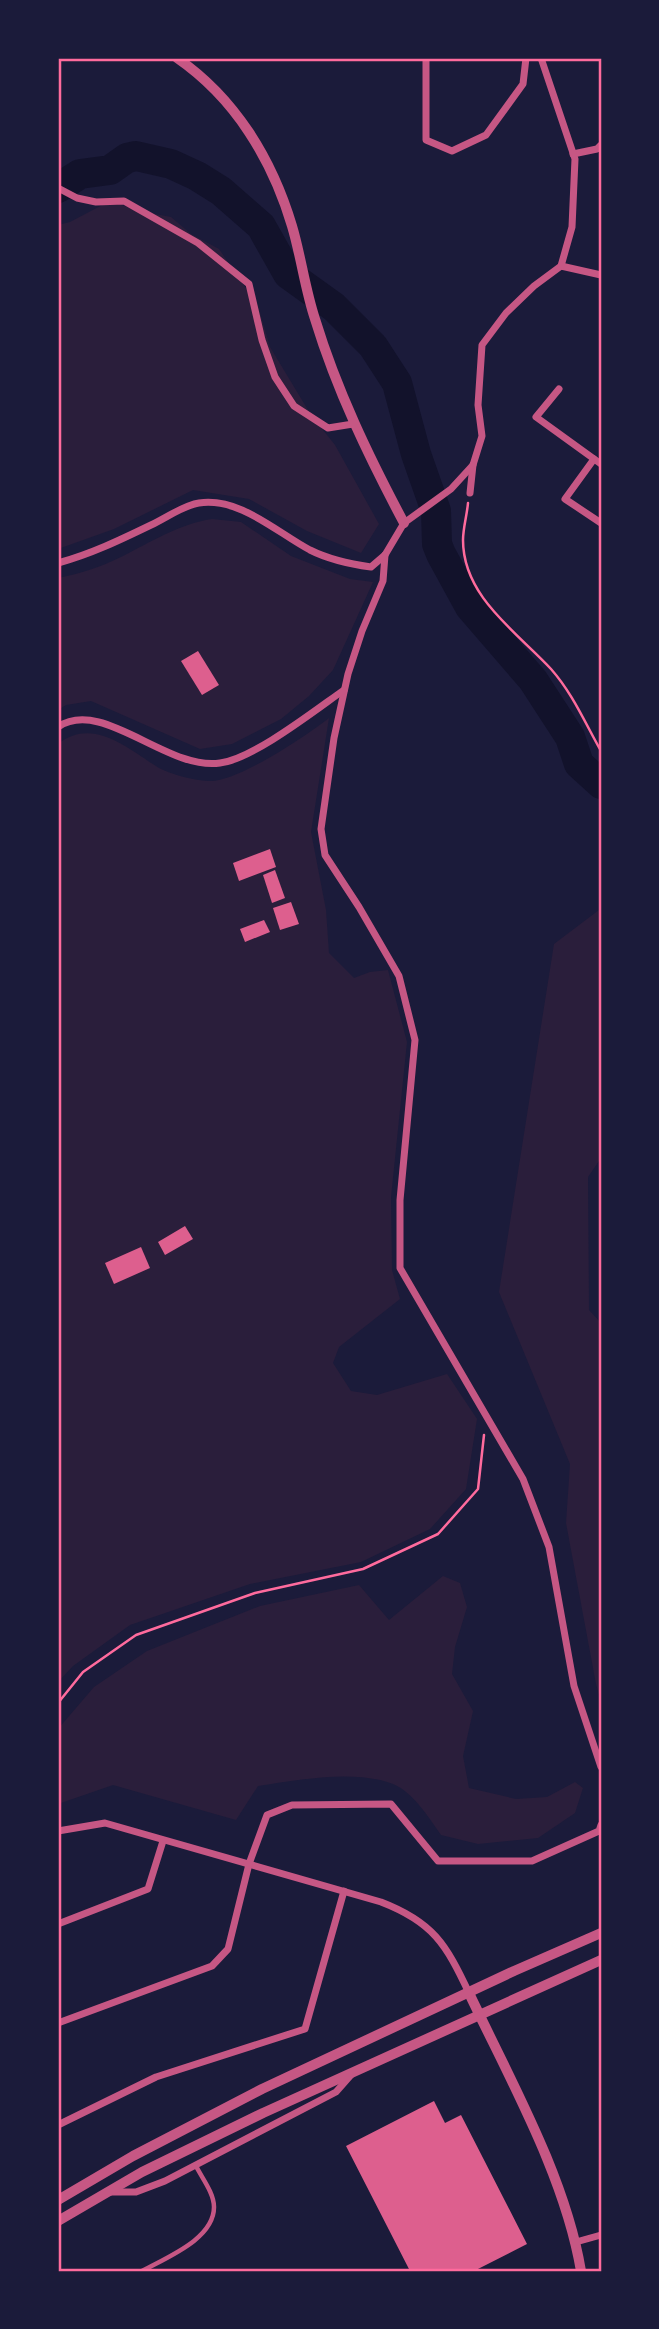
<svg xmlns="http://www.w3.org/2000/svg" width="659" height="2329" font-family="'Noto Sans',sans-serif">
	<rect width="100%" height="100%" fill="#1b1b3a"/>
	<g fill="#2a1e3b">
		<path d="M110,201L139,211L171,217L191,234L219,249L258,306L270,347L311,415L335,445L379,524L361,553L307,531L249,499L193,490L114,529L58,549V225L70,222Z"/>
		<path d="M212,519L241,522L291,556L350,579L373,582L333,670L309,696L281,719L232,744L200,749L91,701L66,705L58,710V578C79,574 101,567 121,557C151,542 179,524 212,519Z"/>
		<path d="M329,718L311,832L326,910L329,953L354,978L370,972L388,970L407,1042L391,1197L392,1270L400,1299L339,1347L333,1363L351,1391L377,1395L447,1374L477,1419L466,1489L430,1529L361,1562L250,1584L130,1625L73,1666L58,1682V744C94,716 129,750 159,768C172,775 197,781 211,781C239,781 306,736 329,718Z"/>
		<path d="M599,910L601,912V1158L588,1177L589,1310L601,1323V1702L596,1684L566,1523L570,1464L499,1292L554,944Z"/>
		<path d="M443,1576L460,1583L467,1607L455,1647L452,1674L473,1711L463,1756L469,1788L516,1799L547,1797L575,1782L583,1788L575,1813L538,1838L478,1844L441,1835C429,1818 413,1792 393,1784C354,1769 298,1780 258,1786L236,1820L113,1785L58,1804V1729L94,1687L147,1651L260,1606L359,1585L389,1620Z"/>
	</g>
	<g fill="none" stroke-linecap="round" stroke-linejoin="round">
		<path stroke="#12122b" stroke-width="30" d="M58,188L80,174L110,170L127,158L136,156L171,164L197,176L221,191L261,226L288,274L334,307L373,346L397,383L416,454L436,511L437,544L441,554L470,607L533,680L570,737L579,764L601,784"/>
	</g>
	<g fill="#dd5f8e">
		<path d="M198,651L219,685L202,695L181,661Z"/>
		<path d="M270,849L276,867L239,881L233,863Z"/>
		<path d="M275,870L285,898L272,903L263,875Z"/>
		<path d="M291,902L299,924L280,930L273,908Z"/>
		<path d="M264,920L270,932L245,942L240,929Z"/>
		<path d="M185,1226L193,1239L165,1255L158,1242Z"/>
		<path d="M141,1247L150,1268L114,1284L105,1263Z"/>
		<path d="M434,2101L445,2123L461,2115L527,2244L474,2271H410L346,2146Z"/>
	</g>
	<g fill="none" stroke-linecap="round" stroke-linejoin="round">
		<g stroke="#ff6b9d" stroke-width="2.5">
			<path d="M468,503C467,515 463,528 463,540C463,597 517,632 551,669C573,694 585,723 601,751"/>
			<path d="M58,1703L83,1672L136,1635L255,1593L363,1569L438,1534L478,1489L484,1435"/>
		</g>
		<path stroke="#c65784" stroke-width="4.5" d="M142,2271C167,2257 214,2239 214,2207C214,2193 202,2178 196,2166"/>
		<g stroke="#c65784" stroke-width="7">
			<path d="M426,61V140L452,151L486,135L523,84L526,58"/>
			<path d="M573,154L597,149L601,145"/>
			<path d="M58,188L77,198L96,202L124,201L198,243L249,284L262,340L275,377L294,406L328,428L353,424"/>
			<path d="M561,266L601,275"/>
			<path d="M559,389L536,417L601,464"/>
			<path d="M594,459L565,499L601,523"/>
			<path d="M470,493L473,465"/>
			<path d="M385,555L383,581L362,631L348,674L334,738L321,829L325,855L359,907L399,976L415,1040L400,1200V1268L523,1479L549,1547L574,1686L601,1767"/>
			<path d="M58,563C91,554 120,540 151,525C166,518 184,505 199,503C240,497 276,532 310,550C330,560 349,564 371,567L385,555L404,523L451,489L473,465L482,436L478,405L482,345L506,313L534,286L561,266L572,227L575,159L541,58"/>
			<path d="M58,727C102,697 167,771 220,763C253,759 314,711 344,690"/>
			<path d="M58,1831L105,1823L381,1902C433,1922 446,1944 469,1993"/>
			<path d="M58,1924L148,1889L163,1841"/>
			<path d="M58,2023L212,1966L228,1949L249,1864L267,1815L292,1805L391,1804L438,1861H532L599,1831L601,1825"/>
			<path d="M58,2125L156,2077L305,2029L344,1891"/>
			<path d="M111,2192H136L165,2181L336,2092L351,2075"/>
			<path d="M576,2242L601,2235"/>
		</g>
		<g stroke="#c65784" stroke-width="10">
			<path d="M177,58C235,98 272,159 292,226C301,256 305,289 315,319C337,391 369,457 404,523"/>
			<path d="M469,1993C510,2080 565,2176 581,2271"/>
			<path d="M58,2200L133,2156L262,2089L514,1971L601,1933"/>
			<path d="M58,2221L142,2172L263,2113L601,1960"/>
		</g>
	</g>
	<rect width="659" height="2329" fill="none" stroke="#1b1b3a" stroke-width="119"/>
	<rect x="60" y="60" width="540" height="2210" fill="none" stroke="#ff6b9d" stroke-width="2.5"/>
</svg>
